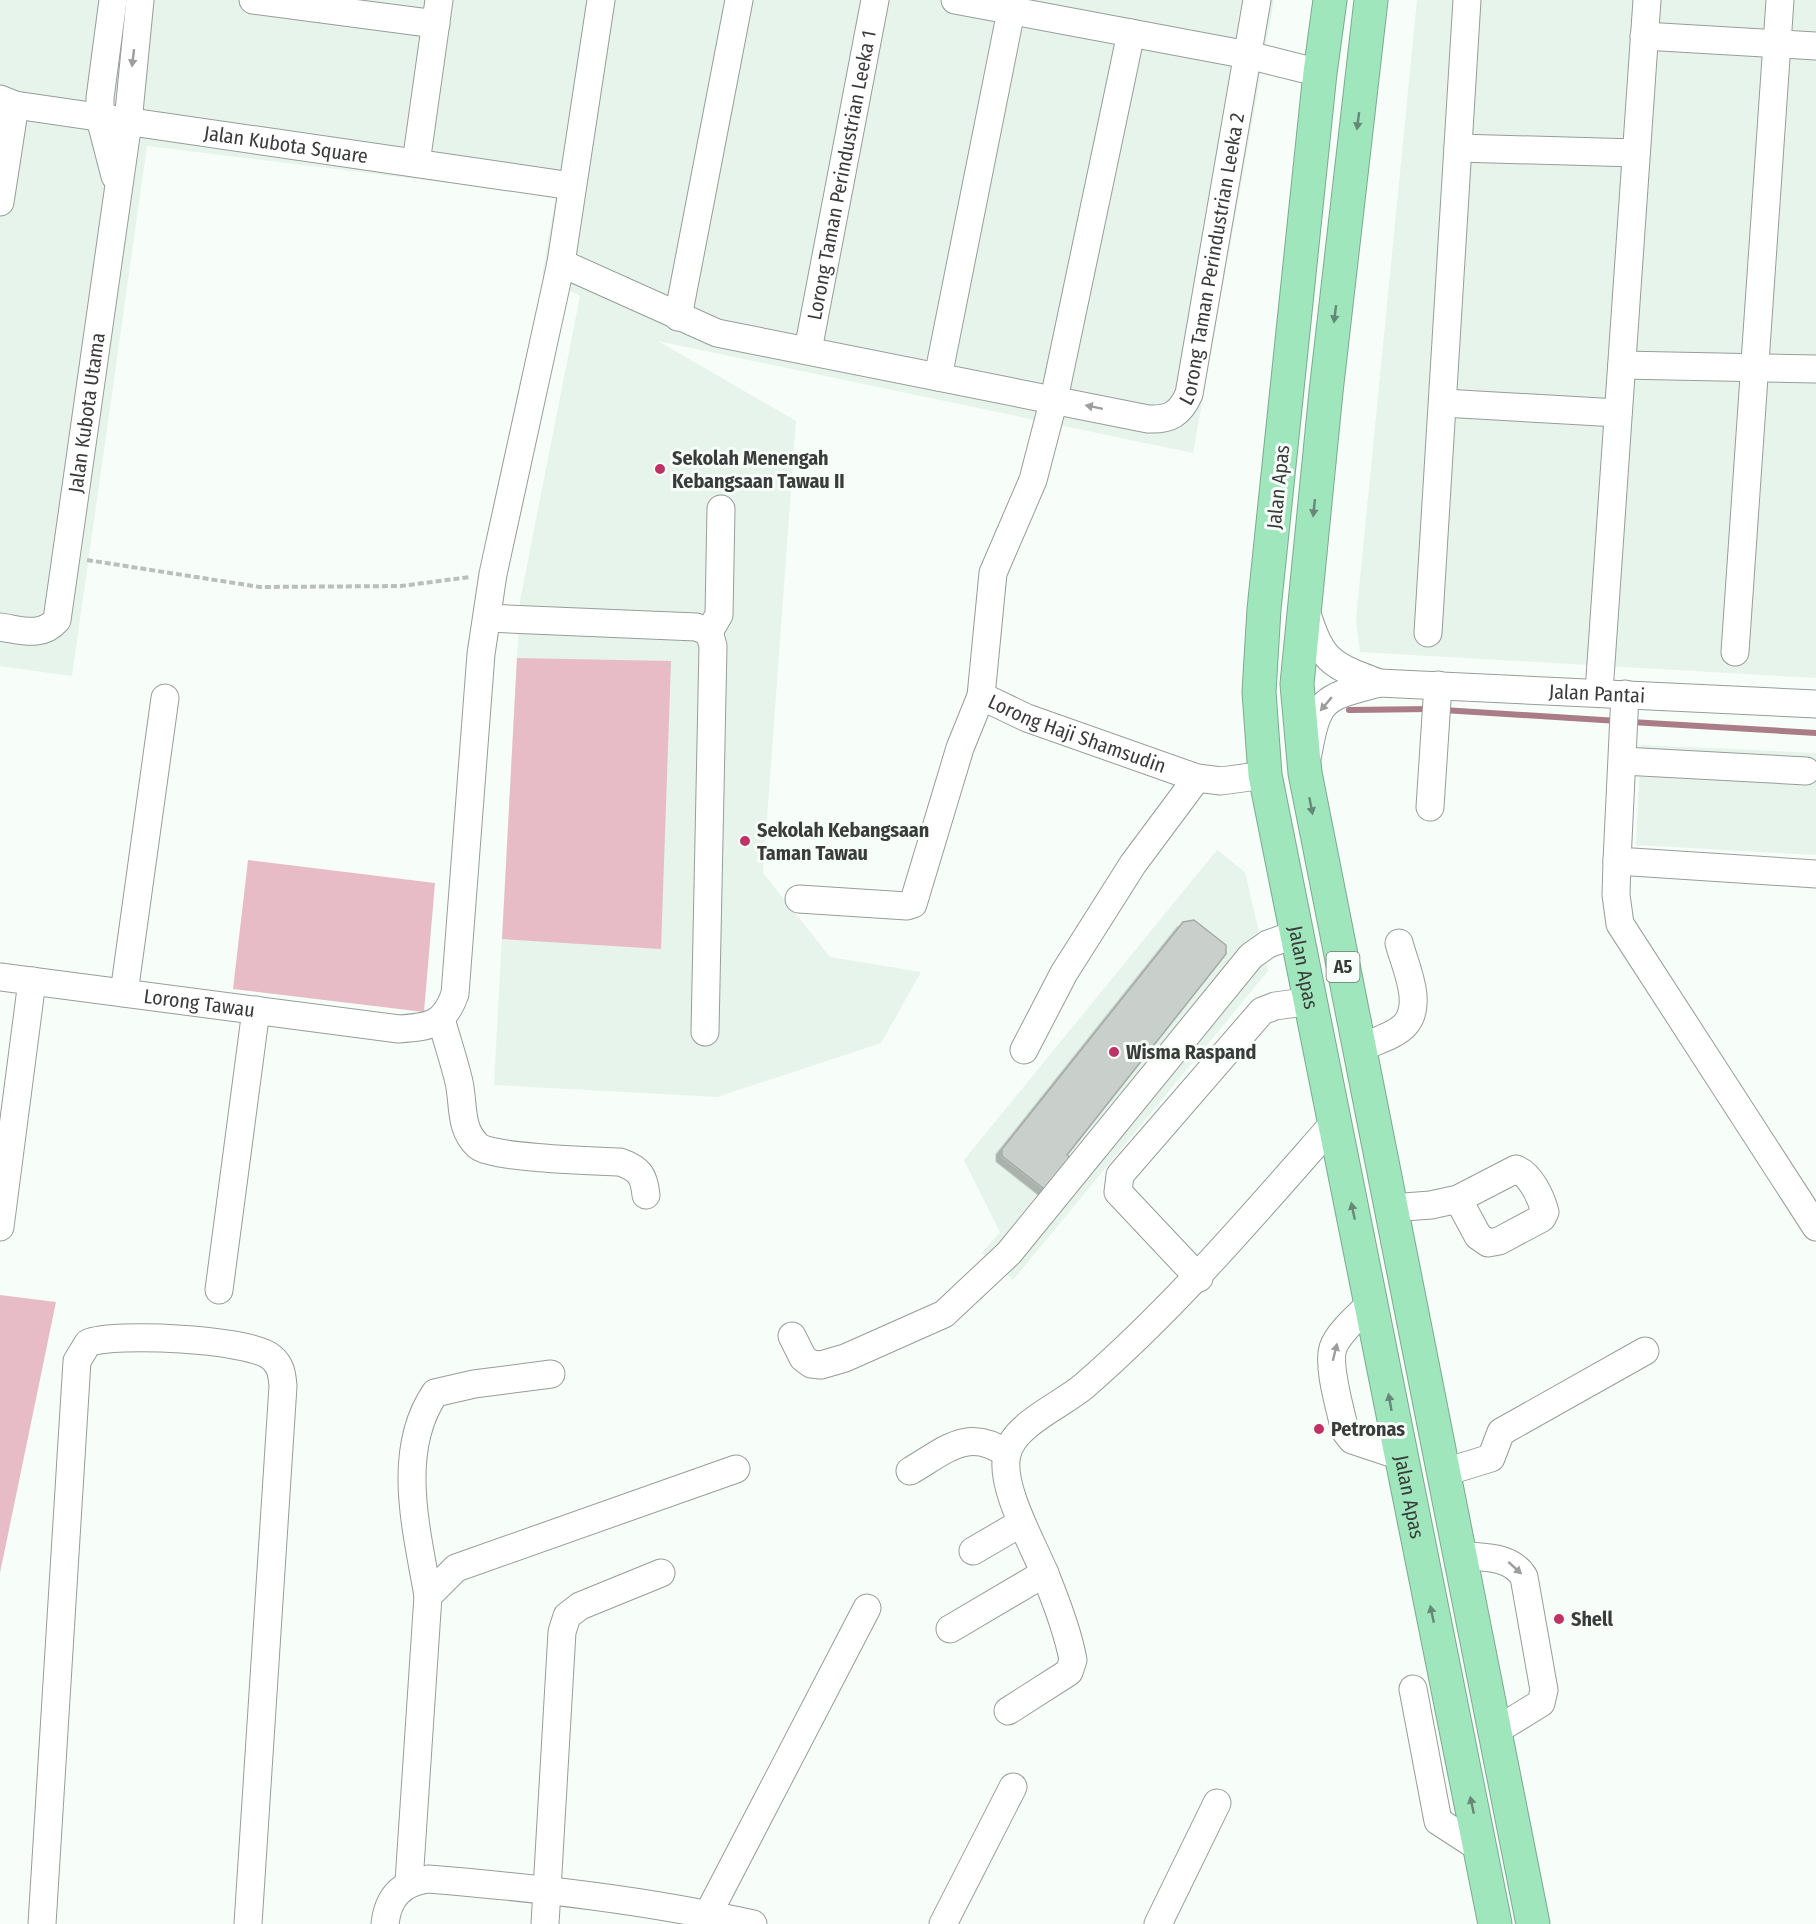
<svg xmlns="http://www.w3.org/2000/svg" width="1816" height="1924" font-family="'Fira Sans Condensed',sans-serif">
	<defs>
		<filter id="shadow"><feDropShadow dx="-5.5" dy="5.5" stdDeviation="0" flood-color="#0004"/></filter>
	</defs>
	<rect width="100%" height="100%" fill="#f7fdf9"/>
	<g fill="#e6f4eb">
		<path d="M0,0H1274L1193,453L658,341L796,421L763,873L830,957L921,972L881,1043L717,1097L494,1085L520,601L580,296L542,276L556,196L147,146L72,676L0,666Z"/>
		<path d="M1417,0H1816V678L1360,652L1356,620Z"/>
		<path d="M1641,745L1816,753V855L1636,845Z"/>
		<path d="M1217,850L1245,872L1268,971L1013,1280L982,1253L1000,1232L964,1160Z"/>
	</g>
	<g fill="#e8bcc6">
		<path d="M517,658L671,661L661,949L502,939Z"/>
		<path d="M248,860L435,883L424,1012L233,989Z"/>
		<path d="M0,1295L56,1302L0,1573Z"/>
	</g>
	<g fill="none" stroke-linecap="round" stroke-linejoin="round">
		<g stroke="#a97c87" stroke-width="6">
			<path d="M1349,710L1430,709"/>
			<path d="M1443,710L1618,721"/>
			<path d="M1631,722L1816,733"/>
		</g>
	</g>
	<path fill="#c9cfcb" stroke="#a4aaa6" stroke-width="1.5" filter="url(#shadow)" d="M1194,920L1226,945V954L1067,1155L1072,1159L1049,1189H1044L1002,1156V1149L1183,922Z"/>
	<g fill="none" stroke-linecap="round" stroke-linejoin="round">
		<defs>
			<g id="minor">
				<path d="M113,0L100,98V118L115,176"/>
				<path d="M253,0L436,24"/>
				<path d="M955,0L1248,55L1320,73"/>
				<path id="s1" d="M1131,33L1054,399L1033,480L993,573L981,696L1027,718L1197,778L1221,781L1265,775"/>
				<path d="M1644,36L1816,46"/>
				<path id="s2" d="M0,99L15,105L572,186"/>
				<path d="M1458,148L1636,153"/>
				<path d="M416,163L439,0"/>
				<path d="M0,202L15,105"/>
				<path id="s3" d="M561,263L717,333L1148,419C1170,420 1180,414 1189,394L1257,0"/>
				<path d="M678,317L739,0"/>
				<path id="s4" d="M808,350L875,0"/>
				<path d="M1622,365L1816,369"/>
				<path d="M938,377L1011,11"/>
				<path d="M1443,403L1618,413"/>
				<path d="M1305,608C1322,661 1328,664 1379,683"/>
				<path d="M487,618L696,627L709,632L713,646L705,1032"/>
				<path id="s5" d="M0,627C22,630 41,638 57,620L128,122L140,0"/>
				<path d="M709,632L719,615L721,509"/>
				<path d="M1428,633L1467,0"/>
				<path d="M1735,652L1780,0"/>
				<path d="M1599,692L1647,0"/>
				<path d="M1625,694L1617,861L1816,874"/>
				<path id="s6" d="M1308,754C1318,696 1325,698 1379,683L1816,704"/>
				<path d="M1623,761L1806,771"/>
				<path d="M1430,807L1438,685"/>
				<path d="M1617,861L1616,895L1620,924L1816,1227"/>
				<path d="M799,899L907,906L913,904L960,748L981,696"/>
				<path id="s7" d="M0,977L399,1029C430,1027 444,1025 455,994L481,654L493,574L561,263L601,0"/>
				<path d="M124,993L165,698"/>
				<path d="M441,1019C447,1040 454,1061 459,1082C464,1104 459,1129 478,1146C491,1158 597,1161 620,1162C640,1169 644,1176 646,1195"/>
				<path d="M1359,1049C1372,1042 1395,1036 1405,1025C1424,1004 1405,966 1399,943"/>
				<path d="M1024,1050L1064,973L1133,864L1197,778"/>
				<path d="M1390,1208L1431,1205L1458,1199L1516,1169C1531,1175 1541,1197 1545,1212L1542,1218L1499,1241L1488,1243L1478,1236L1458,1199"/>
				<path d="M0,1227L32,981"/>
				<path d="M1199,1278L1118,1192L1120,1175L1262,1011L1275,1006L1312,1001"/>
				<path d="M219,1290L256,1010"/>
				<path d="M1372,1302C1360,1315 1339,1331 1333,1348C1327,1367 1341,1411 1345,1431L1352,1440L1400,1456"/>
				<path d="M792,1336L803,1358L811,1364L821,1365L845,1358L944,1314L1009,1253L1251,956L1268,944L1296,934"/>
				<path d="M910,1471C945,1451 968,1426 1007,1454"/>
				<path d="M1442,1473L1491,1458L1501,1432L1645,1351"/>
				<path d="M973,1551L1021,1523"/>
				<path d="M1459,1555C1483,1558 1511,1555 1524,1577L1544,1690L1541,1703L1497,1730"/>
				<path d="M428,1596C417,1531 395,1452 435,1393L474,1384L551,1374"/>
				<path d="M950,1629L1045,1573"/>
				<path d="M1413,1689L1438,1821L1481,1849"/>
				<path d="M1008,1711L1069,1672L1073,1660C1068,1632 1056,1601 1045,1574C1033,1544 999,1486 1007,1454C1014,1424 1062,1405 1084,1386C1176,1306 1254,1214 1335,1122"/>
				<path d="M409,1882L428,1596L456,1568L736,1469"/>
				<path d="M708,1914L867,1608"/>
				<path d="M42,1924L77,1361L88,1343C114,1332 250,1339 271,1357C281,1365 282,1374 283,1386L248,1924"/>
				<path d="M385,1924C388,1896 402,1883 428,1879C537,1888 646,1900 753,1924"/>
				<path d="M545,1924L562,1632L567,1616L580,1606L661,1573"/>
				<path d="M943,1924L1013,1787"/>
				<path d="M1158,1924L1217,1803"/>
			</g>
			<g id="highway">
				<path id="s8" d="M1330,0L1320,73L1264,609L1259,692L1265,775L1495,1924"/>
				<path d="M1371,0L1326,392L1297,684L1305,773L1533,1924"/>
			</g>
		</defs>
		<use href="#minor" stroke="#979d99" stroke-width="29"/>
		<use href="#highway" stroke="#7caa90" stroke-width="35"/>
		<path stroke="#babfbc" stroke-width="4" stroke-dasharray="6 3" stroke-linecap="butt" d="M87,560L260,587L401,586L470,577"/>
		<use href="#minor" stroke="#fff" stroke-width="27"/>
		<use href="#highway" stroke="#9fe6bd" stroke-width="33"/>
	</g>
	<defs><path id="oneway-solid" d="M-6-.8H1V-3.2L6.5 0L1 3.2V.8H-6Z" transform="scale(1.5)"/></defs>
	<g fill="#9c9e9d">
		<use href="#oneway-solid" transform="translate(133 58) rotate(97)"/>
		<use href="#oneway-solid" transform="translate(1094 407) rotate(-168)"/>
		<use href="#oneway-solid" transform="translate(1326 704) rotate(130)"/>
		<use href="#oneway-solid" transform="translate(1335 1352) rotate(-76)"/>
		<use href="#oneway-solid" transform="translate(1515 1568) rotate(42)"/>
	</g>
	<g fill="#678876">
		<use href="#oneway-solid" transform="translate(1358 121) rotate(97)"/>
		<use href="#oneway-solid" transform="translate(1335 314) rotate(97)"/>
		<use href="#oneway-solid" transform="translate(1314 508) rotate(96)"/>
		<use href="#oneway-solid" transform="translate(1311 806) rotate(79)"/>
		<use href="#oneway-solid" transform="translate(1353 1211) rotate(-102)"/>
		<use href="#oneway-solid" transform="translate(1390 1402) rotate(-100)"/>
		<use href="#oneway-solid" transform="translate(1432 1614) rotate(-102)"/>
		<use href="#oneway-solid" transform="translate(1472 1805) rotate(-102)"/>
	</g>
	<g fill="#be3266" stroke="#f7fdf9" stroke-width="2">
		<circle cx="660" cy="469" r="6"/>
		<circle cx="745" cy="841" r="6"/>
		<circle cx="1114" cy="1052" r="6"/>
		<circle cx="1319" cy="1429" r="6"/>
		<circle cx="1559" cy="1619" r="6"/>
	</g>
	<g text-anchor="middle" dominant-baseline="central" stroke-width="6" stroke-linejoin="round" paint-order="stroke">
		<rect fill="#f7fdf9" stroke="#737674" stroke-width="1.5" x="1326.5" y="952" width="33" height="30" rx="4.5"/>
		<g font-size="18" font-weight="bold" fill="#3a3c3b">
			<text x="1343" y="967">A5</text>
		</g>
		<g font-size="20" fill="#3a3c3b" stroke="#f7fdf9">
			<text stroke="none"><textPath href="#s2" startOffset="290">Jalan Kubota Square</textPath></text>
			<text stroke="none"><textPath href="#s4" startOffset="178">Lorong Taman Perindustrian Leeka 1</textPath></text>
			<text stroke="none"><textPath href="#s3" startOffset="800">Lorong Taman Perindustrian Leeka 2</textPath></text>
			<text stroke="none"><textPath href="#s5" startOffset="270">Jalan Kubota Utama</textPath></text>
			<text transform="translate(1278 487) rotate(-84)">Jalan Apas</text>
			<text stroke="none"><textPath href="#s6" startOffset="330">Jalan Pantai</textPath></text>
			<text stroke="none"><textPath href="#s1" startOffset="786">Lorong Haji Shamsudin</textPath></text>
			<text stroke="none"><textPath href="#s8" startOffset="975">Jalan Apas</textPath></text>
			<text stroke="none"><textPath href="#s7" startOffset="201">Lorong Tawau</textPath></text>
			<text stroke="none"><textPath href="#s8" startOffset="1515">Jalan Apas</textPath></text>
		</g>
		<g font-size="20" font-weight="bold" fill="#3a3c3b" stroke="#f7fdf9" text-anchor="start">
			<text x="672" y="458">Sekolah Menengah<tspan x="672" dy="23">Kebangsaan Tawau II</tspan></text>
			<text x="757" y="830">Sekolah Kebangsaan<tspan x="757" dy="23">Taman Tawau</tspan></text>
			<text x="1126" y="1052">Wisma Raspand</text>
			<text x="1331" y="1429">Petronas</text>
			<text x="1571" y="1619">Shell</text>
		</g>
	</g>
</svg>
